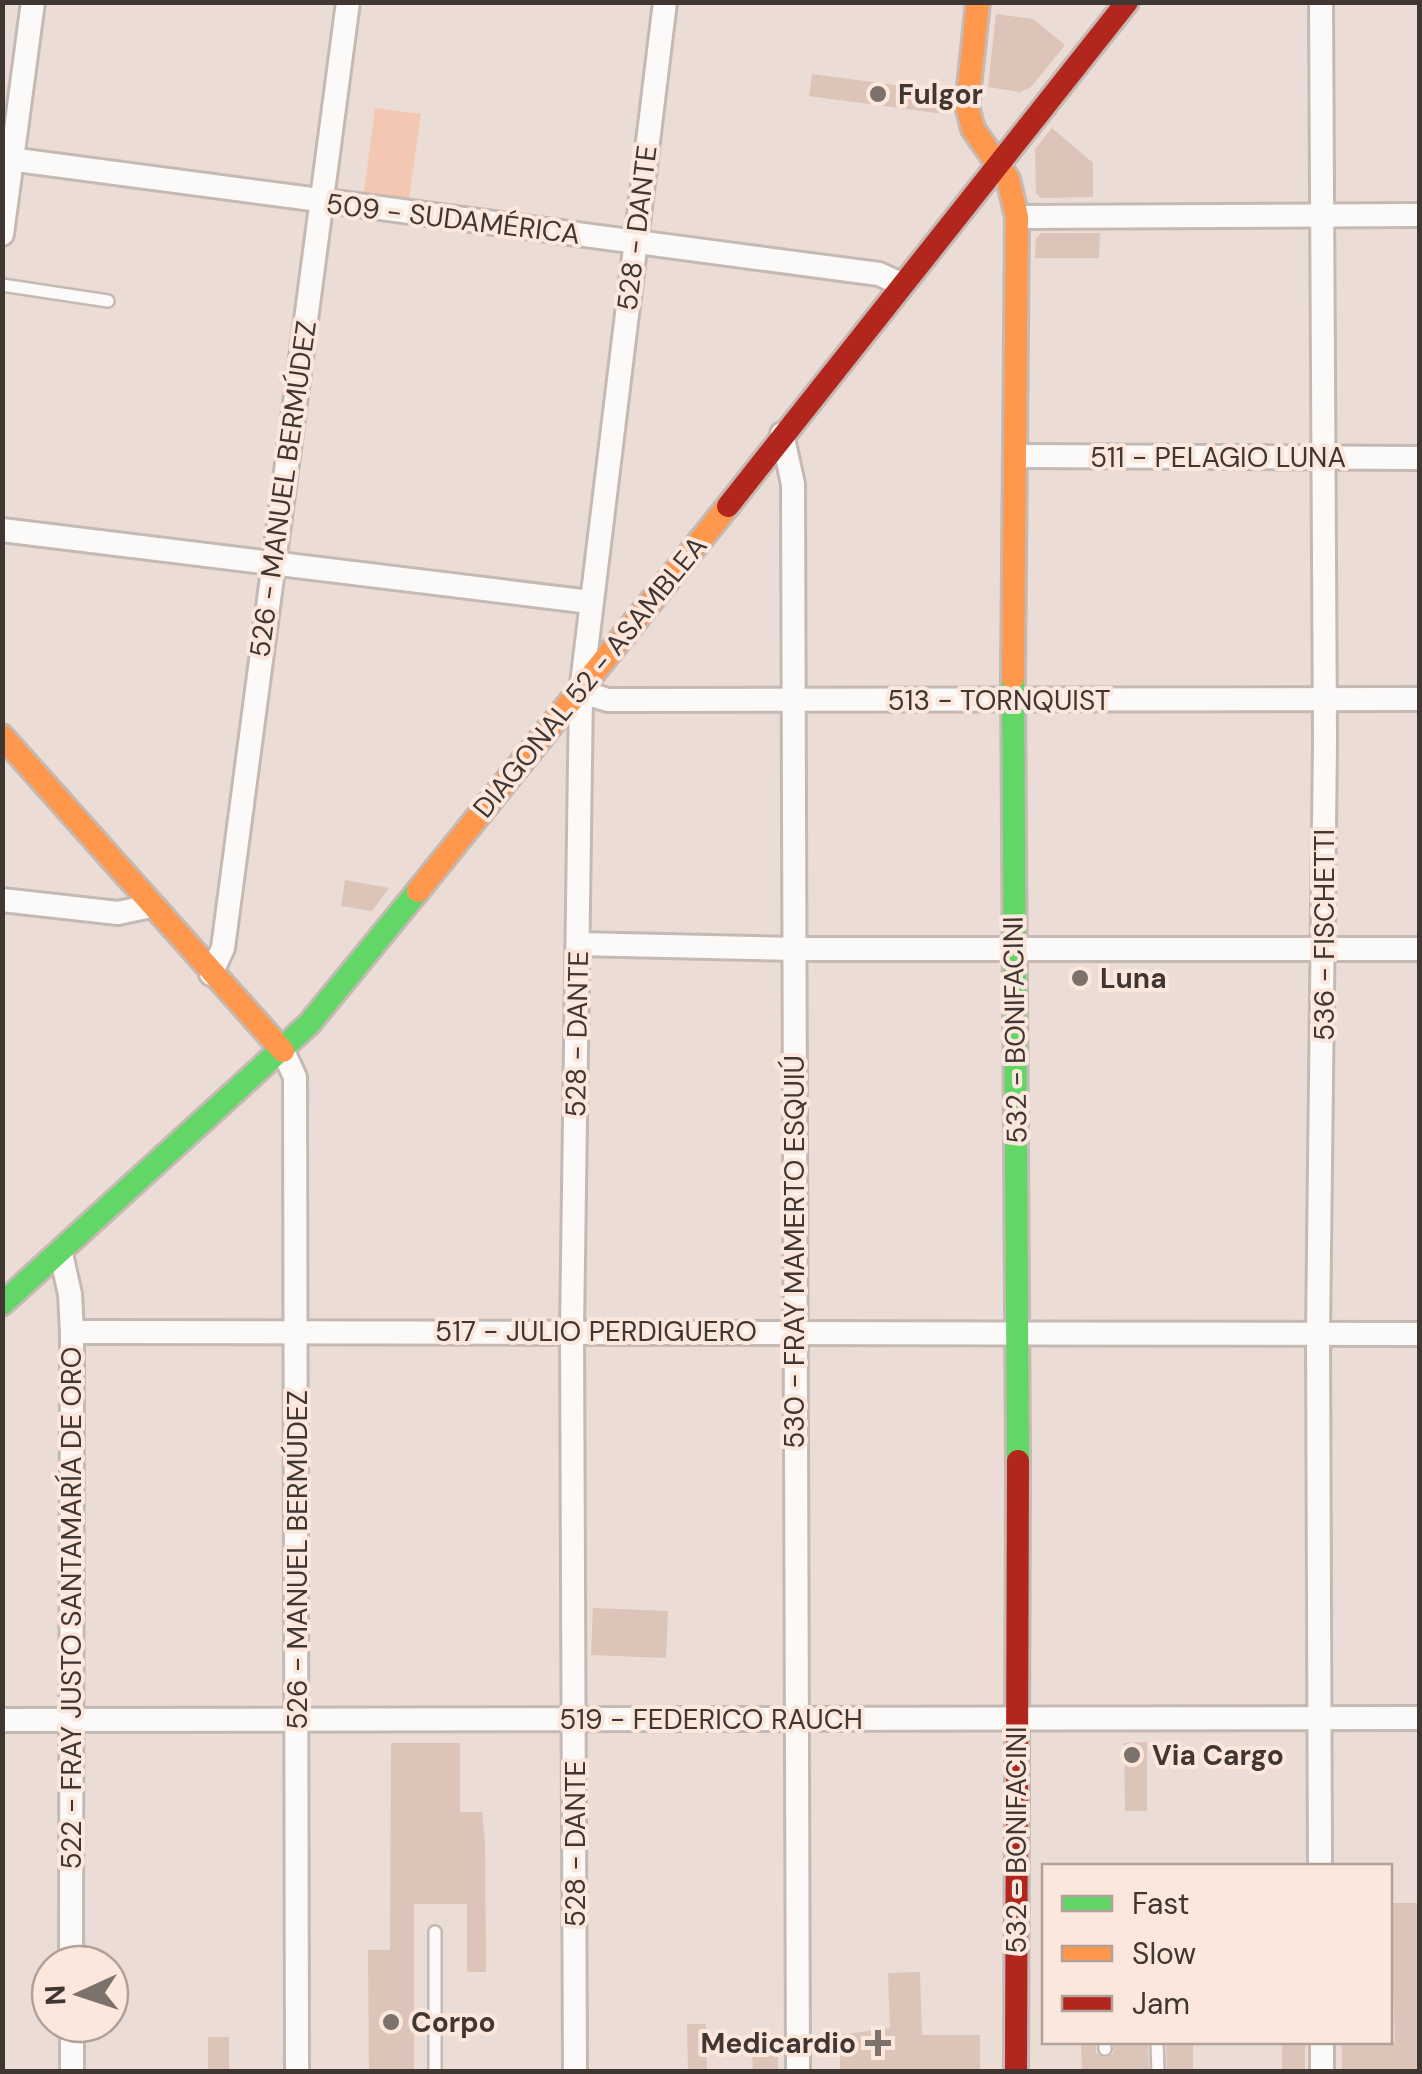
<svg xmlns="http://www.w3.org/2000/svg" width="1422" height="2074" font-family="'DM Sans',sans-serif">
	<rect width="100%" height="100%" fill="#ebdcd5"/>
	<path fill="#f3c7b2" d="M375,108L421,114L409,199L364,193Z"/>
	<g fill="#dcc4b9">
		<path d="M996,14L1033,19L1065,45L1031,87L1020,92L988,87Z"/>
		<path d="M812,74L947,92L944,114L809,96Z"/>
		<path d="M1052,128L1093,163V197L1041,198L1036,193L1035,149Z"/>
		<path d="M1041,233H1100L1099,258H1035L1036,239Z"/>
		<path d="M345,880L389,888L372,911L341,906Z"/>
		<path d="M593,1608L668,1611L666,1658L591,1655Z"/>
		<path d="M1147,1742V1811H1125L1124,1743Z"/>
		<path d="M391,1743H460V1812H482L485,1844L486,1972H467V1904H414V2072H369L368,1950H390Z"/>
		<path d="M1390,1903H1420L1418,2072H1342V2042H1395Z"/>
		<path d="M920,1972L922,2035H980V2072H840V2035L890,2028L888,1973Z"/>
		<path d="M687,2024H706L707,2072H688Z"/>
		<rect x="208" y="2037" width="21" height="35"/>
		<path d="M1081,2042H1096V2053L1104,2058L1113,2054L1114,2042H1148L1149,2072H1082Z"/>
		<path d="M1166,2042H1193V2072H1167Z"/>
		<rect x="1282" y="2042" width="23" height="30"/>
		<path d="M752,2043H778V2072H753Z"/>
	</g>
	<g fill="none" stroke-linecap="round" stroke-linejoin="round">
		<defs>
			<g id="lane">
				<path d="M2,285L108,301"/>
				<path d="M435,1932V2072"/>
				<path d="M1157,2042L1158,2072"/>
				<path d="M1105,2049V2042"/>
			</g>
			<g id="street">
				<path d="M2,158L879,274L901,284"/>
				<path d="M1017,217L1420,215"/>
				<path d="M2,234L33,2"/>
				<path d="M782,434L793,484L798,2072"/>
				<path d="M1017,456L1420,458"/>
				<path d="M2,530L590,602"/>
				<path d="M581,692L608,700L1420,699"/>
				<path d="M2,900L118,913L151,906"/>
				<path d="M578,944L795,949H1420"/>
				<path d="M211,974L223,948L348,2"/>
				<path d="M283,1051L295,1077L297,2072"/>
				<path d="M61,1254L70,1294L72,1332L71,1964"/>
				<path d="M72,1332L1420,1334"/>
				<path d="M2,1720L1420,1718"/>
				<path d="M1320,1866L1318,1334L1325,742L1321,2"/>
				<path d="M72,2024V2072"/>
				<path d="M1322,2042V2072"/>
				<path d="M575,2072L572,1331L581,692L665,2"/>
			</g>
			<g id="fast">
				<path d="M1013,678L1018,1461"/>
				<path d="M2,1304L309,1024L418,891"/>
			</g>
			<g id="slow">
				<path d="M978,2L967,106L973,129L1008,179L1017,217L1013,678"/>
				<path d="M2,736L283,1051"/>
				<path d="M418,891L728,506"/>
			</g>
			<g id="jam">
				<path d="M728,506L1127,2"/>
				<path d="M1016,2072L1018,1461"/>
			</g>
		</defs>
		<use href="#lane" stroke="#c4b9b3" stroke-width="16"/>
		<use href="#street" stroke="#c4b9b3" stroke-width="28"/>
		<use href="#fast" stroke="#c4b9b3" stroke-width="28"/>
		<use href="#slow" stroke="#c4b9b3" stroke-width="28"/>
		<use href="#jam" stroke="#c4b9b3" stroke-width="28"/>
		<use href="#lane" stroke="#fcfaf9" stroke-width="11"/>
		<use href="#street" stroke="#fcfaf9" stroke-width="22"/>
		<use href="#fast" stroke="#63d668" stroke-width="22"/>
		<use href="#slow" stroke="#ff974d" stroke-width="22"/>
		<use href="#jam" stroke="#b3261e" stroke-width="22"/>
	</g>
	<g fill="#7c716b" stroke="#fce7dd" stroke-width="4">
		<circle cx="878" cy="94" r="10"/>
		<circle cx="1080" cy="978" r="10"/>
		<circle cx="1132" cy="1755" r="10"/>
		<circle cx="391" cy="2022" r="10"/>
		<path d="M873 2028h10v10h10v10h-10v10h-10v-10h-10v-10h10z"/>
	</g>
	<g text-anchor="middle" dominant-baseline="central" stroke-width="8" stroke-linejoin="round" paint-order="stroke">
		<g font-size="28" font-weight="bold" fill="#413732" stroke="#fce7dd" text-anchor="start">
			<text x="898" y="94">Fulgor</text>
			<text x="1100" y="978">Luna</text>
			<text x="1152" y="1755">Via Cargo</text>
			<text x="411" y="2022">Corpo</text>
			<text x="856" y="2043" text-anchor="end">Medicardio</text>
		</g>
		<g font-size="28" fill="#413732" stroke="#fce7dd">
			<text transform="translate(453 219) rotate(7)">509 - SUDAMÉRICA</text>
			<text transform="translate(637 228) rotate(-83)">528 - DANTE</text>
			<text x="1218" y="457">511 - PELAGIO LUNA</text>
			<text transform="translate(283 489) rotate(-82)">526 - MANUEL BERMÚDEZ</text>
			<text transform="translate(590 677) rotate(-51)">DIAGONAL 52 - ASAMBLEA</text>
			<text x="999" y="700">513 - TORNQUIST</text>
			<text transform="translate(1324 935) rotate(-90)">536 - FISCHETTI</text>
			<text transform="translate(1015 1030) rotate(-91)">532 - BONIFACINI</text>
			<text transform="translate(577 1034) rotate(-89)">528 - DANTE</text>
			<text transform="translate(794 1252) rotate(-90)">530 - FRAY MAMERTO ESQUIÚ</text>
			<text x="596" y="1331">517 - JULIO PERDIGUERO</text>
			<text transform="translate(297 1560) rotate(-90)">526 - MANUEL BERMÚDEZ</text>
			<text transform="translate(71 1608) rotate(-90)">522 - FRAY JUSTO SANTAMARÍA DE ORO</text>
			<text x="711" y="1719">519 - FEDERICO RAUCH</text>
			<text transform="translate(1016 1840) rotate(-90)">532 - BONIFACINI</text>
			<text transform="translate(575 1844) rotate(-90)">528 - DANTE</text>
		</g>
	</g>
	<rect width="1422" height="2074" fill="none" stroke="#413732" stroke-width="10"/>
	<rect x="1042" y="1864" width="350" height="180" fill="#fce7dd" stroke="#b1a199" stroke-width="2.5"/>
	<rect x="1062" y="1896" width="50" height="15" fill="#63d668" stroke="#b1a199" stroke-width="2.5"/>
	<text x="1132" y="1914" font-size="30" fill="#413732">Fast</text>
	<rect x="1062" y="1946" width="50" height="15" fill="#ff974d" stroke="#b1a199" stroke-width="2.5"/>
	<text x="1132" y="1964" font-size="30" fill="#413732">Slow</text>
	<rect x="1062" y="1996" width="50" height="15" fill="#b3261e" stroke="#b1a199" stroke-width="2.5"/>
	<text x="1132" y="2014" font-size="30" fill="#413732">Jam</text>
	<g transform="translate(80 1994) rotate(267)"><circle r="48" fill="#fce7dd" stroke="#b1a199" stroke-width="2.5"/>
	<path d="M0-8L18 38L0 25L-18 38Z" fill="#7c716b"/>
	<text y="-15" font-size="28" font-weight="bold" text-anchor="middle" fill="#413732">N</text>
	</g>
</svg>
